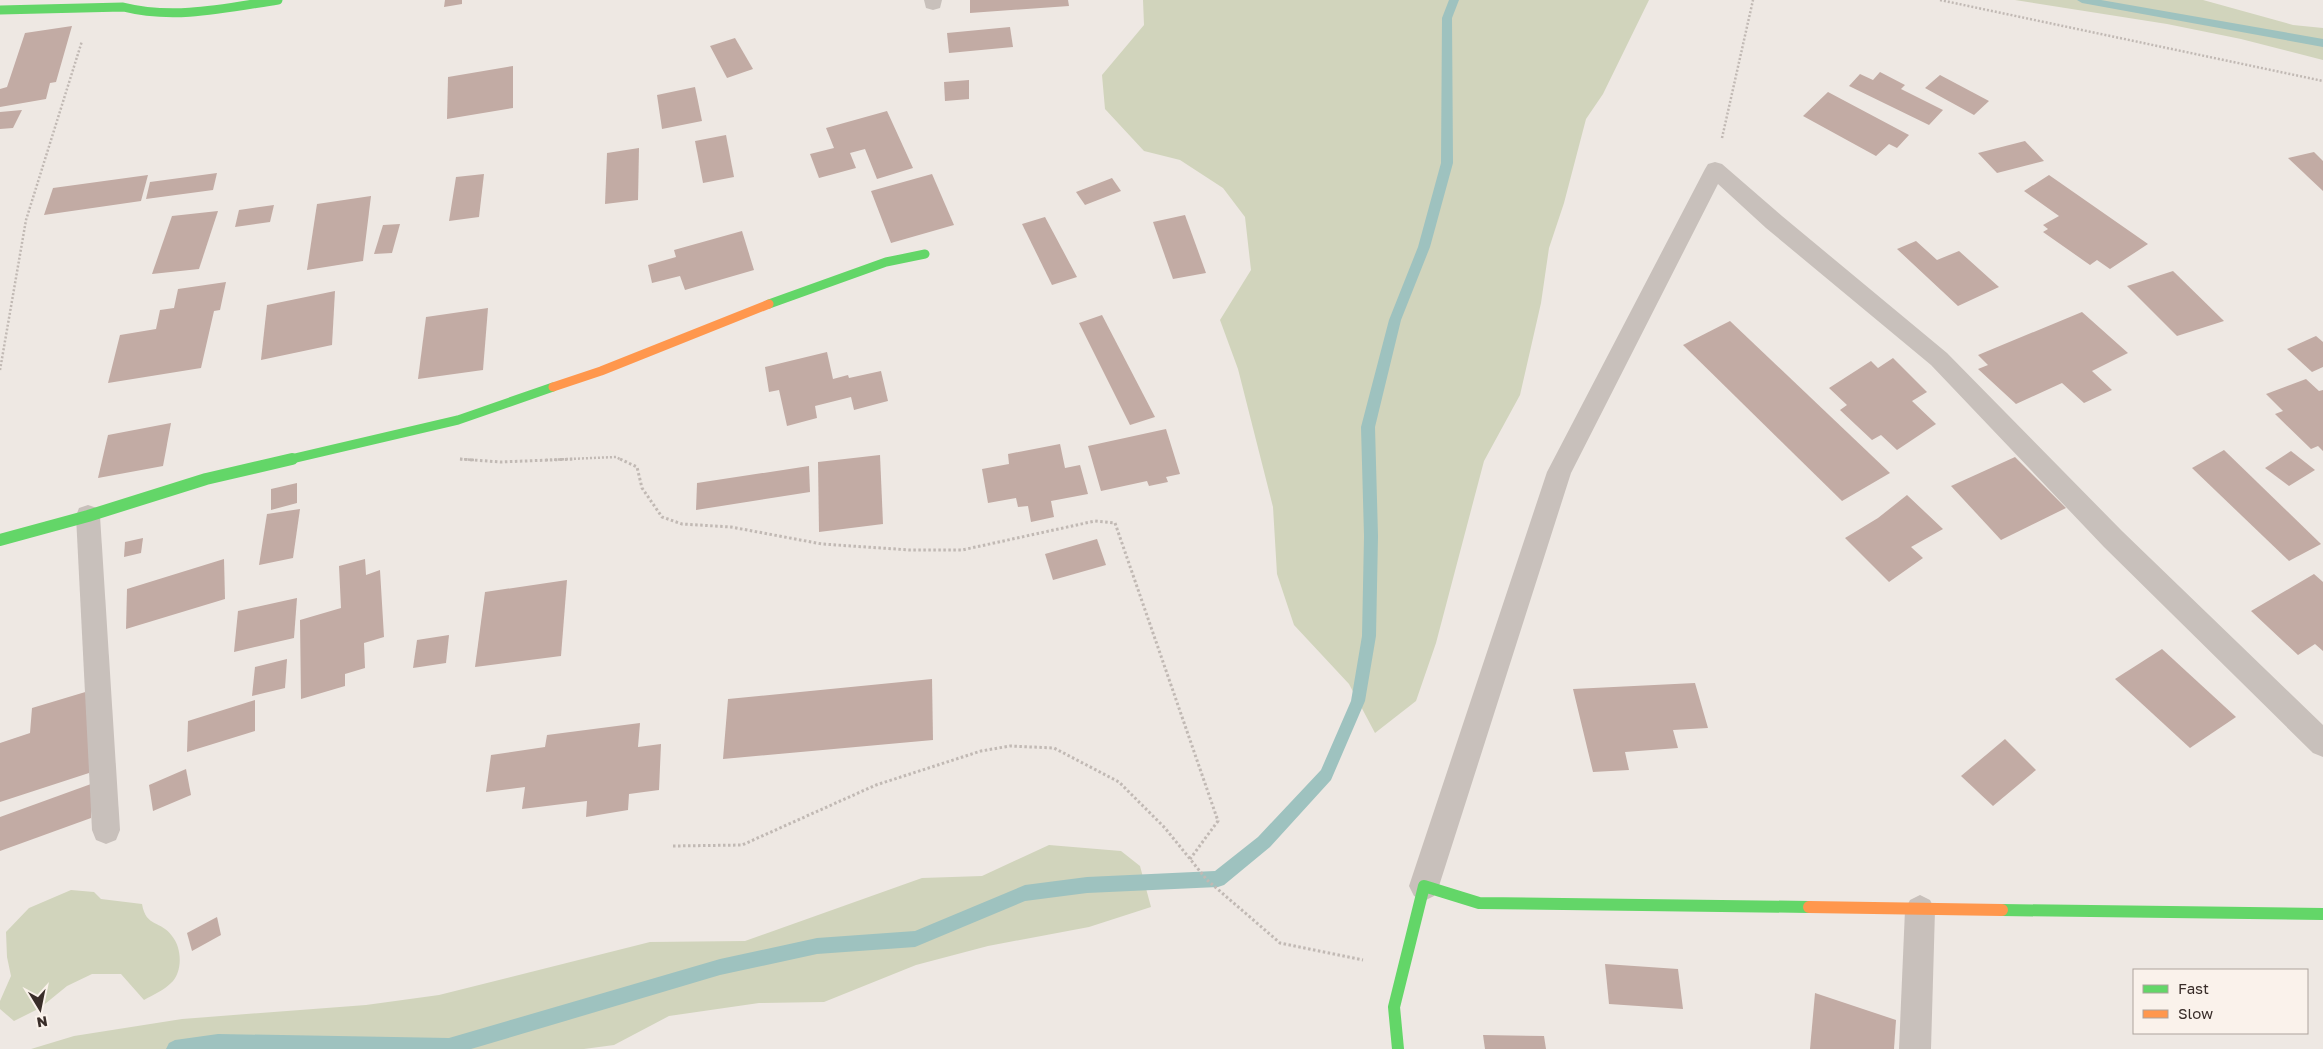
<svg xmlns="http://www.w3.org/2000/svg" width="2323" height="1049" font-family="'Golos Text',sans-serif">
	<rect width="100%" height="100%" fill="#eee8e3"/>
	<g fill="#d1d4bc">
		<path d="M1143,0H1649L1603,94L1586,119L1564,203L1549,248L1541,303L1520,395L1484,461L1436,643L1416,701L1375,733L1349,684L1294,625L1277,574L1273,507L1238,369L1220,320L1251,270L1245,217L1223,188L1180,160L1144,151L1105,109L1102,75L1144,25Z"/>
		<path d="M2015,0H2203L2293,25L2323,28V60L2241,39L2167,24Z"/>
		<path d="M1049,845L1121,851L1140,866L1151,907L1089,927L988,946L916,965L824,1002L759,1003L669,1016L614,1045L584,1049H31L74,1036L182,1019L366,1005L439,995L650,942L745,941L922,878L982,876Z"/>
		<path d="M71,890L94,892L101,899L142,904C146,928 161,920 172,936C182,948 183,972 171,983C164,990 153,995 144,1000L121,974H92L67,986L40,1008L14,1021L0,1009V1001L11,976L7,957L6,932L29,908Z"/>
	</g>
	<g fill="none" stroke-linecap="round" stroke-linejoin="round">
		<g fill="#9ec2bf" fill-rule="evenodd">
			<path d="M1449,0H1459L1452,18L1453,163L1430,247L1401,320L1375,427L1378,536L1376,636L1365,701L1331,780L1270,847L1224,885L1218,887L1087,893L1025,901L915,947L817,954L720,975L471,1049H166L169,1043L175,1040L218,1034L449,1038L720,959L817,938L915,931L1025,885L1087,877L1215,871L1258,837L1321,770L1351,701L1362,636L1364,536L1361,427L1389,320L1418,247L1441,163L1442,18Z"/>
			<path d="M2077,0H2101L2323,39V47L2082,3Z"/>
		</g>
	</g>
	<g fill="#c2aba4">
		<path d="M445,0H462V4L444,7Z"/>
		<path d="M970,0H1068L1069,6L970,13Z"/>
		<path d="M72,26L56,82L50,83L46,99L0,107V89L7,87L25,33Z"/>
		<path d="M1010,27L1013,47L949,53L947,33Z"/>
		<path d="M735,38L753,69L727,78L710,46Z"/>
		<path d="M513,66V108L447,119L448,77Z"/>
		<path d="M1880,72L1905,85L1901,89L1943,110L1929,125L1849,86L1860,74L1873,80Z"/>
		<path d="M1940,75L1989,101L1974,115L1925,88Z"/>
		<path d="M969,80V99L945,101L944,82Z"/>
		<path d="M695,87L702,121L662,129L657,95Z"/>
		<path d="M1828,92L1909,135L1897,148L1889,144L1876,156L1803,116Z"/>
		<path d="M22,110L13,128L0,129V112Z"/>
		<path d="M887,111L913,168L877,179L865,149L850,153L856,168L819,178L810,154L834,148L826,128Z"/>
		<path d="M726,135L734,177L703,183L695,141Z"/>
		<path d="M2025,141L2044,161L1997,173L1978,153Z"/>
		<path d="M639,148L638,200L605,204L607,153Z"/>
		<path d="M2314,152L2323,161V191L2288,158Z"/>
		<path d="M217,173L213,190L146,199L150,182Z"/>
		<path d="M484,174L479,217L449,221L456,177Z"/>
		<path d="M932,174L954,225L891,243L871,191Z"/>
		<path d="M148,175L141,201L44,215L53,188Z"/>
		<path d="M2049,175L2148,244L2110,269L2097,260L2090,265L2043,232L2048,229L2043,225L2059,216L2024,191Z"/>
		<path d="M1112,178L1121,191L1085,205L1076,192Z"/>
		<path d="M371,196L363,261L307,270L317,204Z"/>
		<path d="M274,205L270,222L235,227L239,210Z"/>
		<path d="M218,211L199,269L152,274L172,216Z"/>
		<path d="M1185,215L1206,273L1173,279L1153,222Z"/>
		<path d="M1045,217L1077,277L1052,285L1022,224Z"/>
		<path d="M400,224L392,253L374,254L383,225Z"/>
		<path d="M742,231L754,270L685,290L680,276L652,283L648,265L676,257L674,250Z"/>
		<path d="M1916,241L1937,260L1959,251L1999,287L1958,306L1897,249Z"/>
		<path d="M2173,271L2224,321L2177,336L2127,286Z"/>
		<path d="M226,282L220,310L214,311L201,368L108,383L120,335L156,329L160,310L174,308L178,289Z"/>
		<path d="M335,291L332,345L261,360L267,305Z"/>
		<path d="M488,308L483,370L418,379L426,317Z"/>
		<path d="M2082,312L2128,353L2092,371L2112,390L2084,403L2062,383L2016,404L1978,369L1988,365L1978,355Z"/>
		<path d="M1102,315L1155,417L1130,425L1079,323Z"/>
		<path d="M1730,321L1890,473L1842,501L1683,345Z"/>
		<path d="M2316,336L2323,342V367L2312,372L2287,349Z"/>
		<path d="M827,352L833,379L848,375L849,378L881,371L888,401L854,410L851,397L815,406L817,418L787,426L779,390L769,392L765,367Z"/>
		<path d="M1893,358L1927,392L1912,401L1936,424L1897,450L1881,435L1872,440L1840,410L1847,405L1829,388L1871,361L1878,368Z"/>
		<path d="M2306,379L2319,391L2323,390V451L2318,446L2311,449L2275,414L2283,411L2266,394Z"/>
		<path d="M171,423L163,466L98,478L108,435Z"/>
		<path d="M1166,429L1180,474L1166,477L1168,482L1149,486L1147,481L1101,491L1088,446Z"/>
		<path d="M1060,444L1065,468L1080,465L1088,494L1051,501L1054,517L1031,522L1028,506L1018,507L1016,498L988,503L982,469L1009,464L1008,454Z"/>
		<path d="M2224,450L2321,544L2289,561L2192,468Z"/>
		<path d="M2291,451L2315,470L2289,486L2265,468Z"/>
		<path d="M880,455L883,524L819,532L818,462Z"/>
		<path d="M2015,457L2066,508L2001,540L1951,486Z"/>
		<path d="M809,466L810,492L696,510L697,483Z"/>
		<path d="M297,483V503L271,510V489Z"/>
		<path d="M1907,495L1943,529L1911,547L1923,558L1889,582L1845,538L1878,518Z"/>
		<path d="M300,509L293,558L259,565L267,514Z"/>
		<path d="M143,538L141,553L124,557L125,542Z"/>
		<path d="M1097,539L1106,565L1053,580L1045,554Z"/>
		<path d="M224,559L225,599L126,629L127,589Z"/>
		<path d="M365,559L366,575L380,570L384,637L364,643L365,668L345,674V686L301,699L300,620L341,608L339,566Z"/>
		<path d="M2314,574L2323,582V651L2315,644L2298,655L2251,611Z"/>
		<path d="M567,580L561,656L475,667L485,592Z"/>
		<path d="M297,598L294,638L234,652L238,611Z"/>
		<path d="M449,635L446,663L413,668L417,640Z"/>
		<path d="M2162,649L2236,717L2190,748L2115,679Z"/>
		<path d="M287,659L285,688L252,696L255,667Z"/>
		<path d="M932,679L933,740L723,759L728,699Z"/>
		<path d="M1695,683L1708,728L1673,730L1678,748L1625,752L1629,770L1593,772L1573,689Z"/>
		<path d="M92,690L89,773L0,802V743L30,733L32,708Z"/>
		<path d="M255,700V731L187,752L188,721Z"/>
		<path d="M640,723L638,747L661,744L659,790L629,794L628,810L586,817L587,801L522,809L525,787L486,792L491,755L545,747L547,735Z"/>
		<path d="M2005,739L2036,770L1993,806L1961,776Z"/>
		<path d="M186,769L191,795L153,811L149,785Z"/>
		<path d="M91,784V818L0,851V817Z"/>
		<path d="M217,917L221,935L192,951L187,933Z"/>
		<path d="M1605,964L1678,969L1683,1009L1609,1004Z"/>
		<path d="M1815,993L1896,1020L1894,1049H1810Z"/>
		<path d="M1483,1035L1544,1036L1546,1049H1485Z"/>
	</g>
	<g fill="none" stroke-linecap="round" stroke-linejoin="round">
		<g stroke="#c1b9b4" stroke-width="2.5" stroke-dasharray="2 2" stroke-linecap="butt">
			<path d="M1940,0L2323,81"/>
			<path d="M1722,138L1753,0"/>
			<path d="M0,370L26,220L82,41"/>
			<path d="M460,459L474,460"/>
			<path d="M546,460L616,457L622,460"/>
		</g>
		<g stroke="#c1b9b4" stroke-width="3" stroke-dasharray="2.5 2.5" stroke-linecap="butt">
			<path d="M460,459L500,462L575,459"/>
			<path d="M620,459L637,467L642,488L662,517L682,524L731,527L822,544L910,550H962L1095,521L1115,523L1218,821L1190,859"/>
			<path d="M673,846L742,845L876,785L981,751L1010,746L1054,748L1119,782L1165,828L1207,880L1280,943L1363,960"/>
		</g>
		<g fill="#c8c0bb" fill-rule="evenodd">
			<path d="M924,0H942L940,8L933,10L926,8Z"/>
			<path d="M1715,162L1722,164L1782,216L1947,353L2122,531L2323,725V757L2313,753L2104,547L1931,365L1766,228L1718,184L1571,473L1439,886L1434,896L1424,901L1414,896L1409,886L1547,472L1705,169L1708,164Z"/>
			<path d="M88,505L97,508L100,516L120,830L116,840L106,844L96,840L92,830L76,516L79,508Z"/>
			<path d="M1920,895L1930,900L1935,910L1931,1049H1899L1905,910L1910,900Z"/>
		</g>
		<g stroke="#63d668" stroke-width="9">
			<path d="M0,10L123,7C175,20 226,8 278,0"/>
			<path d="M769,304L886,262L925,254"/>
			<path d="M287,460L458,420L553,387"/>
		</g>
		<g stroke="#63d668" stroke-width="12">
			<path d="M0,540L88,516L206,479L292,459"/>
			<path d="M2002,910L2323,914"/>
			<path d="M1398,1049L1394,1007L1424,886L1479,903L1809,907"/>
		</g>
		<path stroke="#ff974d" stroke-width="9" d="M553,387L601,371L769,304"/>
		<path stroke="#ff974d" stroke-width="12" d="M1809,907L2002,910"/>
	</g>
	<rect x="2133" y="969" width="175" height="65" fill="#faf2eb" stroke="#ada39d"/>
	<rect x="2143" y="985" width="25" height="8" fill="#63d668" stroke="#ada39d"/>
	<text x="2178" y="994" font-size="15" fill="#392d29">Fast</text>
	<rect x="2143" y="1010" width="25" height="8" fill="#ff974d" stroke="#ada39d"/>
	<text x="2178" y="1019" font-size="15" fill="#392d29">Slow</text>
	<g transform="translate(40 1009) rotate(170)" stroke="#faf2eb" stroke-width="4" paint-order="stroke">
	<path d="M0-4L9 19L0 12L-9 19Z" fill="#392d29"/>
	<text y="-8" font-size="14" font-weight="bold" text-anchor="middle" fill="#392d29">N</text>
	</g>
</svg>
